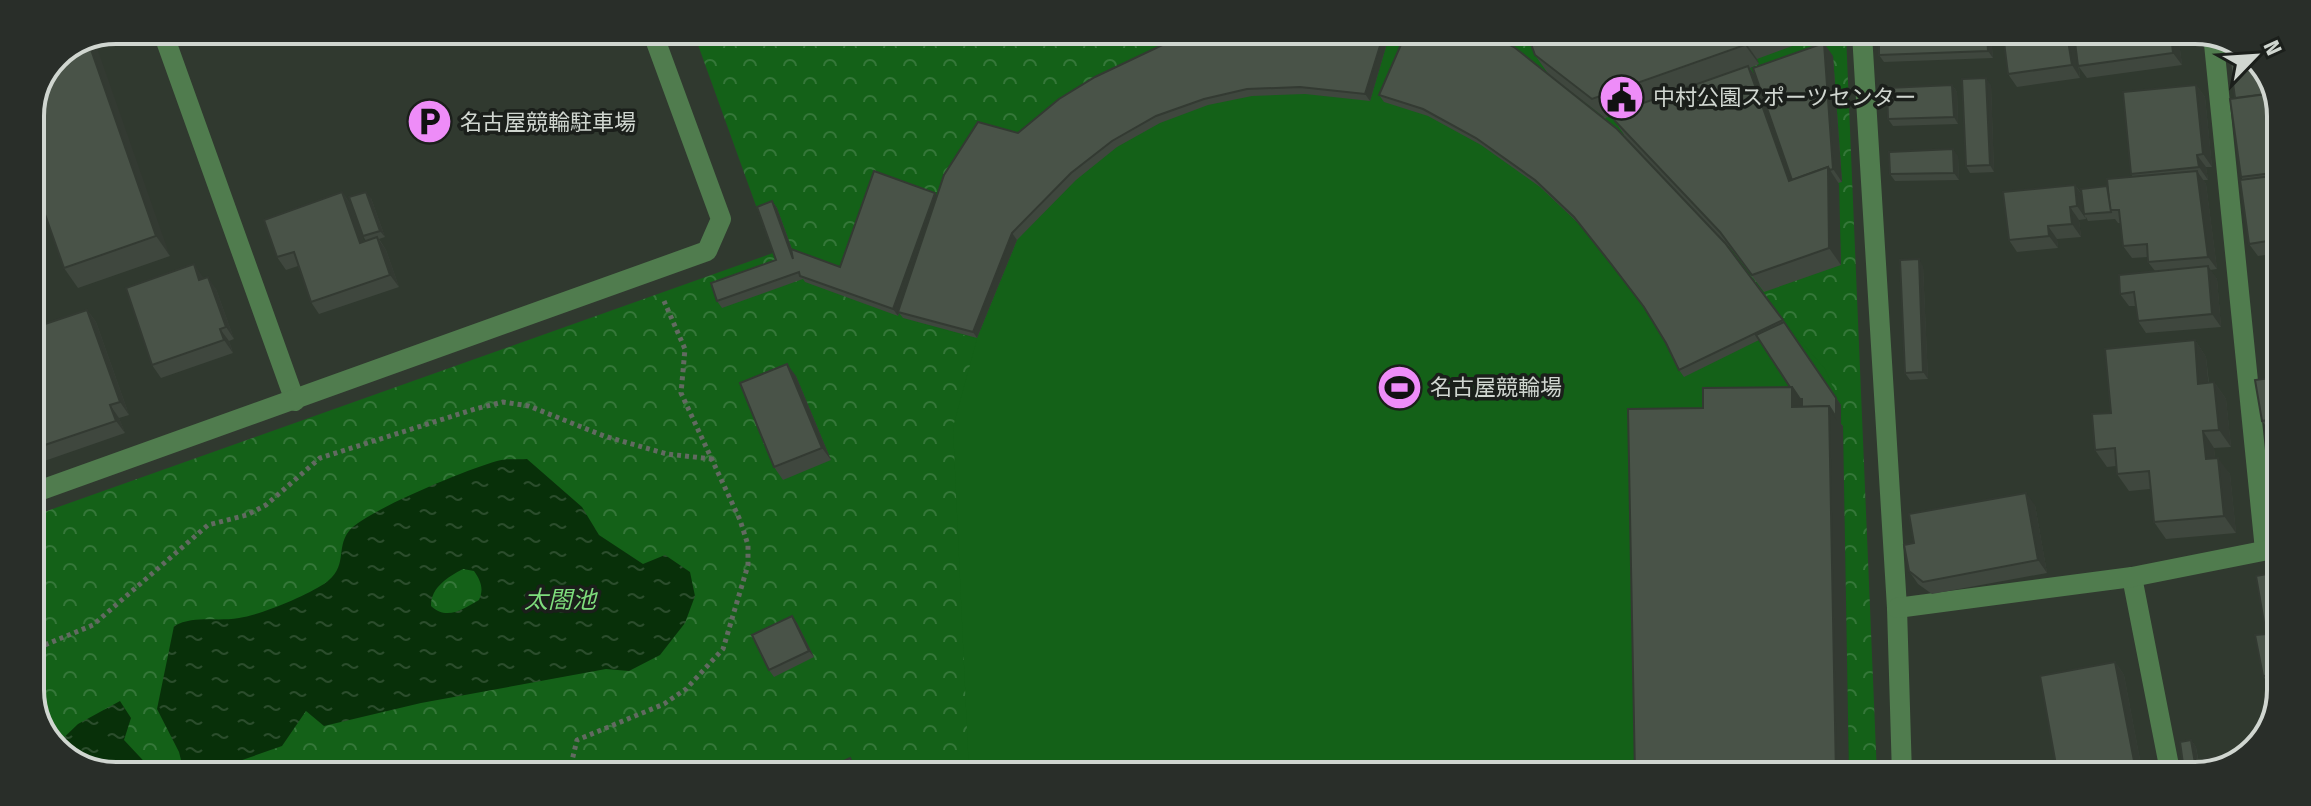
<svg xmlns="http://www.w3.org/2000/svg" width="2311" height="806" font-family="'Fira Sans Condensed','Noto Sans JP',sans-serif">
	<defs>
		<pattern id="forest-crowns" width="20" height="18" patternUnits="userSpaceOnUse" patternTransform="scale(2)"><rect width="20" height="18" fill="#146118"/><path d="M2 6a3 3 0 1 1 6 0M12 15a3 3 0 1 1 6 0" fill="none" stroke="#357739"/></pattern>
		<pattern id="water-ripples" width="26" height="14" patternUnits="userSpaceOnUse" patternTransform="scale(2)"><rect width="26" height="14" fill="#083009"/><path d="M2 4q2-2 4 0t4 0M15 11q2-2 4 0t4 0" fill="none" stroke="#2b4d2c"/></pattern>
	</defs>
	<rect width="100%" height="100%" fill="#30392f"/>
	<path fill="url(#forest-crowns)" d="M693,31L1846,34L1877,775L89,772L48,743L30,696V517L773,253Z"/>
	<path fill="#146118" d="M1232,32L1479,33L1730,250L1789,328L1825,369L1841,405L1849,775L969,773L953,427L977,339L903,318L949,182L1023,139Z"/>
	<g fill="url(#water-ripples)" fill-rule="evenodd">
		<path d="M527,459L582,507L599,535L643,564L665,555L690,572L695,596L685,623L660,655L629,671L606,669L421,703L324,726L306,711L282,746L208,772H184L179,752L157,709L174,626C195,615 216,622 239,618C261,615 305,596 324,584C349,567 335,549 349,531C365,511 468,469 497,461C506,458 517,460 527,459ZM463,569L474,571C481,581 484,589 479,600C463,609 447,621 431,606C431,587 448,577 463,569Z"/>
		<path d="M120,701L131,718L124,740L154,772H89L54,747L78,724Z"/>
	</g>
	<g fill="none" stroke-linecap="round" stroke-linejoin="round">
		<g stroke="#626a61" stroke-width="5" stroke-dasharray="4 4" stroke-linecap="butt">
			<path d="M30,651L93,625L208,525L247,515L266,505L320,458L475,409L503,402L529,406L604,436L667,454L712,459"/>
			<path d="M569,773L577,740L664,704L686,689L723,649L748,565V545L740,520L681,393L685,349L664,301"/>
		</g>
		<g stroke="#507c4e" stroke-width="20">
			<path d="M162,30L295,401"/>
			<path d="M1862,34L1897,608L1902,775"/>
			<path d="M2213,34L2265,550"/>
			<path d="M30,494L707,251L721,219L652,31"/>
			<path d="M2132,577L2171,776"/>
			<path d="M1897,608L2132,577L2278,548"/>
		</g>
	</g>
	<g fill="#3f473e">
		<path d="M1203,32L1390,33L1370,101L1305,94L1252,96L1208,105L1160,123L1117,147L1076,180L1017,240L977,338L903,318L899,313L898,316L805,282L803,279L722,308L717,301L776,260L772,201L777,208L792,249L840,267L935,193L937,196L1018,133Z"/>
		<path d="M1406,33L1725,243L1784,322L1841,405V424L1843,426L1703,408L1790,387L1759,340L1684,377L1679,370L1666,343L1645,309L1617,272L1579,224L1540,187L1481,145L1428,116L1384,102L1379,95Z"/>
		<path d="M1527,33L1807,34L1809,40L1757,59L1759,64L1750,68L1756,77L1833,56L1842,182L1838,183L1841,265L1764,292L1731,249L1626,138L1615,121L1613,116L1605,118L1549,75L1535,55Z"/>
		<path d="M2178,34L2182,65L2087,78L2079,67L2080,78L2017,87L2008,74Z"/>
		<path d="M1991,38L1993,58L1884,62L1879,55Z"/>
		<path d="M55,55L170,256L78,288L64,268Z"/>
		<path d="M1952,85L1957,92L1958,124L1893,126L1888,119Z"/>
		<path d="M1991,85L1994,172L1970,173L1966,166Z"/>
		<path d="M2196,85L2205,97L2212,167H2206L2208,180H2203L2206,184L2217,269L2210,270L2217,279L2221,327L2146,333L2138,321L2136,306H2129L2120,294L2155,271L2148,262V257L2132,258L2123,246L2121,223H2118L2115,219L2088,221L2086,217V219L2079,220L2081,237L2057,239L2058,248L2017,252L2009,240L2075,185L2082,194L2133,177L2131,174Z"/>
		<path d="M2281,110L2280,253L2258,256L2249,244L2243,180L2241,177Z"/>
		<path d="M1958,156L1959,180L1895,181L1890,174Z"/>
		<path d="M342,192L351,205L364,242L366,241L363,236L371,198L385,237L379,239L386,250L399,287L319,314L311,302L298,266L286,270L277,257Z"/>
		<path d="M1923,266L1928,379L1910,380L1905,373Z"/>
		<path d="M203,278L216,289L234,339L229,341L233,353L161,378L152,365Z"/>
		<path d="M87,310L96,322L129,415L119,418L125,433L30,466V389L33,388Z"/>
		<path d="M2195,340L2206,357L2209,383L2214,382L2226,399L2231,447L2214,448L2215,458L2230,474L2236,533L2166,539L2154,522L2150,489L2129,491L2117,474L2116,466L2107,467L2095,450L2111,413Z"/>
		<path d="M796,376L831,460L783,480L774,467Z"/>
		<path d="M2279,377V432L2271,433L2262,421Z"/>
		<path d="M2035,505L2047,573L1932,594L1918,584L1909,571L1914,543Z"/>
		<path d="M792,616L797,623L814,657L774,677L769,670Z"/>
		<path d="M2266,634L2277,693H2274L2263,676Z"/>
		<path d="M2115,662L2124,675L2143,776H2058Z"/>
		<path d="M2191,740L2196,747L2201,774L2196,776H2188L2184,771Z"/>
	</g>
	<g fill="#333a32">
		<path d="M1384,33H1390L1370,101L1365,94Z"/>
		<path d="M1987,34H1989L1991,38L1993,58L1988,51Z"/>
		<path d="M2067,34H2074L2080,78L2072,65Z"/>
		<path d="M2171,34H2178L2182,65L2173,53Z"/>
		<path d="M94,39L170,256L156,236L88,41Z"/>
		<path d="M1743,39L1757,59L1759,64L1745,45Z"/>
		<path d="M1824,43L1833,56L1842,182L1833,169Z"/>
		<path d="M1748,66L1760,82L1796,182L1789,181Z"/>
		<path d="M1986,78L1991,85L1994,172L1990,165Z"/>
		<path d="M1952,85L1957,92L1958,124L1954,117Z"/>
		<path d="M2196,85L2205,97L2212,167L2203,154Z"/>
		<path d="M1953,149L1958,156L1959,180L1954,173Z"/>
		<path d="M2197,155L2206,167L2208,180L2199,167Z"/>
		<path d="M1828,167L1839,184L1841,265L1829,248Z"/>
		<path d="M2197,171L2206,184L2217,269L2208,257Z"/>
		<path d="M2075,185L2084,198V214L2086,219L2077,206Z"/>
		<path d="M342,192L351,205L369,256L360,243Z"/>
		<path d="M366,192L371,198L385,237L380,231Z"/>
		<path d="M935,193L940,200L898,316L893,309Z"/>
		<path d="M772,201L777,208L798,266L793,259Z"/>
		<path d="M2070,207L2079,220L2081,237L2072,224Z"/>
		<path d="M2048,226L2057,239L2058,248L2049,236Z"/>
		<path d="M1012,233L1017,240L977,338L973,332Z"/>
		<path d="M377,237L386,250L399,287L390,275Z"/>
		<path d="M1919,259L1923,266L1928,379L1923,372Z"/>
		<path d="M194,264L203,277L208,292L199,280Z"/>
		<path d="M2208,266L2217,279L2221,327L2212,314Z"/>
		<path d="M208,277L216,289L234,339L226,327Z"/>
		<path d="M87,310L96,322L129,415L120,402Z"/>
		<path d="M1784,322L1841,405V424L1843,426L1849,775H1836L1829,406Z"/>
		<path d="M220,329L229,341L233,353L224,340Z"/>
		<path d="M2195,340L2206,357L2210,401L2198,384Z"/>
		<path d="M787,364L796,376L831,460L822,448Z"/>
		<path d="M2214,382L2226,399L2231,447L2219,430Z"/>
		<path d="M1792,387L1806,407H1792Z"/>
		<path d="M110,405L119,418L125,433L116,421Z"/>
		<path d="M2203,431L2214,448L2217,476L2206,459Z"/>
		<path d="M2218,458L2230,474L2236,533L2224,516Z"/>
		<path d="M2026,493L2035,505L2047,573L2038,560Z"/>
		<path d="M792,616L797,623L814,657L809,651Z"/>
		<path d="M2115,662L2124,675L2143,776H2142L2135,766Z"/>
		<path d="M2191,740L2196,747L2200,774L2196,769Z"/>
	</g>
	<g fill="#495348" stroke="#333a32" stroke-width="2">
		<path d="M1203,32L1384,33L1365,94L1300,87L1247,89L1204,99L1156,116L1112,141L1071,173L1012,233L973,332L898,312L944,175L978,122L1018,133L1059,99L1095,77L1175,39Z"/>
		<path d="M1406,33H1486L1514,47L1617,129L1725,243L1783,320L1679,370L1666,343L1644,307L1612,265L1574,217L1535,180L1476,138L1423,109L1379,95Z"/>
		<path d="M1527,33H1758L1743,39L1745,45L1592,99L1535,55Z"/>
		<path d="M1879,34H1987L1988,51L1879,55Z"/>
		<path d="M2003,34H2067L2072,65L2008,74Z"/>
		<path d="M2074,34H2171L2173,53L2078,66Z"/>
		<path d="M88,41L156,236L64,268L30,172V111L55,55Z"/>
		<path d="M1824,43L1833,169L1830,170L1828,167L1792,180L1753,68Z"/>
		<path d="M2238,45L2263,63L2274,93L2235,98L2228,47Z"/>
		<path d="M1748,66L1789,181L1828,167L1829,248L1752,275L1720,232L1615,121L1612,114Z"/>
		<path d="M1986,78L1990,165L1966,166L1962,79Z"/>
		<path d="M1952,85L1954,117L1888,119L1887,88Z"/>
		<path d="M2196,85L2203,154L2197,155L2199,167L2131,174L2123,92Z"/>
		<path d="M2274,93L2281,110L2280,172L2241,177L2230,99Z"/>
		<path d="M1953,149L1954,173L1890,174L1889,152Z"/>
		<path d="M874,171L935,193L893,309L800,276L799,272L717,301L711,283L776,260L757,207L772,201L793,259L791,249L840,267Z"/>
		<path d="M2197,171L2208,257L2148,262L2147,244L2123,246L2119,210H2110L2107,179Z"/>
		<path d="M2280,175V239L2249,244L2240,180Z"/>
		<path d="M2075,185L2077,206L2070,207L2072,224L2048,226L2049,236L2009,240L2003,192Z"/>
		<path d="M2107,186L2111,212L2084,214L2081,189Z"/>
		<path d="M342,192L360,243L377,237L390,275L311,302L294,252L277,257L264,220Z"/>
		<path d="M366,192L380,231L363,236L349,197Z"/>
		<path d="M1919,259L1923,372L1905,373L1900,260Z"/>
		<path d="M194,264L199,280L208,277L226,327L220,329L224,340L152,365L126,288Z"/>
		<path d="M2208,266L2212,314L2138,321L2134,292L2120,294L2119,275Z"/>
		<path d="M87,310L120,402L110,405L116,421L30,450V389L33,388L30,380V329Z"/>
		<path d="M1784,322L1836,398V417L1829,406L1802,407V399H1800L1792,387H1790L1756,335Z"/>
		<path d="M2195,340L2198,384L2214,382L2219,430L2203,431L2206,459L2218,458L2224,516L2154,522L2149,471L2117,474L2115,448L2095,450L2092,414L2111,413L2105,349Z"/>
		<path d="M787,364L822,448L774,467L740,383Z"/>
		<path d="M2279,377V418L2262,421L2255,380Z"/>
		<path d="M1792,387V407L1829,406L1836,775H1635L1628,409L1703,408V388Z"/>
		<path d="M2279,433L2278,466L2274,467L2271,450H2268L2265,435Z"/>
		<path d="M2275,474H2278V495Z"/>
		<path d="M2026,493L2038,560L1923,582L1909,571L1904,545L1914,543L1909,514Z"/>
		<path d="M2278,572L2277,691L2274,675L2263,676L2255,635L2266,634L2256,576Z"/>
		<path d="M792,616L809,651L769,670L752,635Z"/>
		<path d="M2115,662L2135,766L2082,776H2058L2040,676Z"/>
		<path d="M2277,715V717L2269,729L2266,717Z"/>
		<path d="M2191,740L2196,769L2184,771L2180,742Z"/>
		<path d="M2238,753L2239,761L2206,773L2203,759Z"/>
		<path d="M850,758L856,772L863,768L866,773H823L822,771Z"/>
	</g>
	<defs>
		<symbol id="civic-disc" viewBox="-11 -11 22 22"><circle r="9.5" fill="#ee8cf8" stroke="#1b1f1b"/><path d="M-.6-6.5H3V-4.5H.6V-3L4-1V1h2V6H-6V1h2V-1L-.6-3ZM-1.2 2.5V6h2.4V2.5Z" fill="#111"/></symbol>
		<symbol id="parking-disc" viewBox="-11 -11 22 22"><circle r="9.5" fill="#ee8cf8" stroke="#1b1f1b"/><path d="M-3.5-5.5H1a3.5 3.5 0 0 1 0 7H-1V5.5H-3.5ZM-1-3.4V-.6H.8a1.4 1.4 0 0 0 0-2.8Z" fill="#111"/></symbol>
		<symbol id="stadium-disc" viewBox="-11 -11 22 22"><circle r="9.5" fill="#ee8cf8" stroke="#1b1f1b"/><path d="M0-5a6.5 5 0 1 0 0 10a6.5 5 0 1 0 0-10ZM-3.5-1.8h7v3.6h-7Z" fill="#111"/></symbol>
	</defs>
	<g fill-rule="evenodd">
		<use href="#civic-disc" x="1596" y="72" width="51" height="51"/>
		<use href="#parking-disc" x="404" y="96" width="51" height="51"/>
		<use href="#stadium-disc" x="1374" y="362" width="51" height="51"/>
	</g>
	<g text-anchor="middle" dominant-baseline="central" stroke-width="7" stroke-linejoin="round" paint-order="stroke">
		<g font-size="22" fill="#d0d6d0" stroke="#1b1f1b" text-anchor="start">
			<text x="1653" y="97">中村公園スポーツセンター</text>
			<text x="460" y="122">名古屋競輪駐車場</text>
			<text x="1430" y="387">名古屋競輪場</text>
		</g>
		<g font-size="24" font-style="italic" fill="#7edd7c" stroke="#1b1f1b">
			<text x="560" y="600">太閤池</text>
		</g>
	</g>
	<path d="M0 0H2311V806H0ZM116 44H2195A72 72 0 0 1 2267 116V690A72 72 0 0 1 2195 762H116A72 72 0 0 1 44 690V116A72 72 0 0 1 116 44Z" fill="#292e29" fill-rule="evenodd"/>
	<path fill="none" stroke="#d0d6d0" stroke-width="4" d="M116 44H2195A72 72 0 0 1 2267 116V690A72 72 0 0 1 2195 762H116A72 72 0 0 1 44 690V116A72 72 0 0 1 116 44Z"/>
	<g transform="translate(2255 56) rotate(65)" stroke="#1b1f1b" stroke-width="6" paint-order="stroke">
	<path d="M0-6L14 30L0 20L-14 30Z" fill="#d0d6d0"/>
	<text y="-12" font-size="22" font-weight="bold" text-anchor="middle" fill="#d0d6d0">N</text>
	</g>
</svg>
